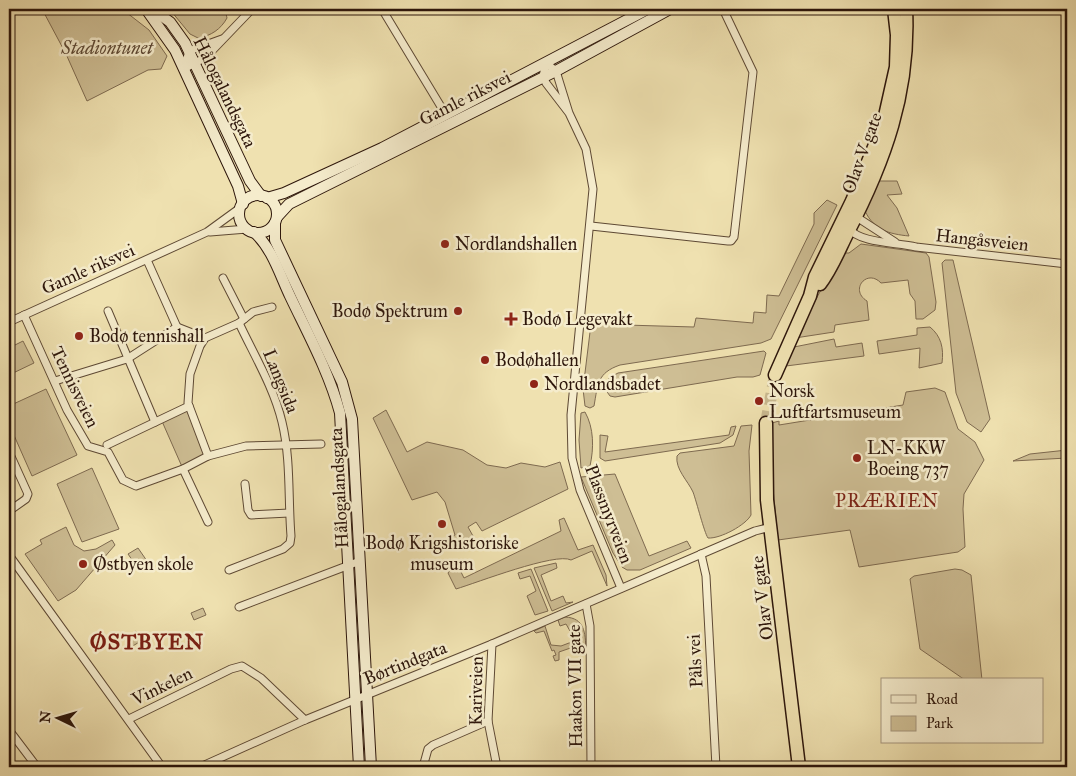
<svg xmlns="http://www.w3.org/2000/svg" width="1076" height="776" font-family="'IM FELL Great Primer',serif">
	<rect width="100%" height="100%" fill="#efe1b0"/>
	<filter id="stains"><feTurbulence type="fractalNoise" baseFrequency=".004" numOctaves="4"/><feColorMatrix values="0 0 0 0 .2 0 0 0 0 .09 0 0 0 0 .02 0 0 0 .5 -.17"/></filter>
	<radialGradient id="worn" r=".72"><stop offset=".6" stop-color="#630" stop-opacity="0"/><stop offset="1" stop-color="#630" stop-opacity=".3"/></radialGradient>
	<g fill="#cebe94" stroke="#7e6a50">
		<path d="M42,9H122L149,30L167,56L161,69L148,70L87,101L66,54Z"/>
		<path d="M172,9H225L227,18C221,29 211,36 198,38L190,34L171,11Z"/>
		<path d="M880,181H897L902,194L887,195L897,208L909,236C889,234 874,230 865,211L875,186Z"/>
		<path d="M827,200L837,205L771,339L761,343L620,365C597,373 598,384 594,406L590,408L585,406L583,389L591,324L694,327L696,318L753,323L754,312L766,313L767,295L779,296L814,224V213Z"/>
		<path d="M861,244L926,253L929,257L936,302L935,310L923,319H916L915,301L910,294L908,280L881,283C867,268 849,290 867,301L869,320L835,325L834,332L795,338L841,253H849Z"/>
		<path d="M945,260H953L990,419L981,432L967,422L956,393L942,263Z"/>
		<path d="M930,327C941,336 944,348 942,363L919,368L920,348L879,354L877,341L917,335V328Z"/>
		<path d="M834,339L836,347L862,343L864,356L786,366L794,347Z"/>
		<path d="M23,341L34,363L9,375V348Z"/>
		<path d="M764,351L766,353L760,375L753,377H737L615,397L610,396L605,389L609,378L618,373Z"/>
		<path d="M935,388L945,392L958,429L975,442L984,460L964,494L963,509L965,547L958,552L859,567L850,530L778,540L771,468L772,423L779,421V425L903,405L906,392Z"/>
		<path d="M46,389L77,455L32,476L9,424V406Z"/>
		<path d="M189,406L208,456L183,469L161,419Z"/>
		<path d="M386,410L407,452L427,442L463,450L487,465L506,468L521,463L545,467L560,462L568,489L482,531L476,522L468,527L473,536L435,554L431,545L455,535L445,502L437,492L412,500L373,418Z"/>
		<path d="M585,412C594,428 594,448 590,466L581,468L579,440L581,413Z"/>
		<path d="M752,425L749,451L751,515C746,525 720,539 708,538C704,532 697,503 693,492C688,481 675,469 677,456L680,453L734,446L741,426Z"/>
		<path d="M736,426L733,435L720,443L605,461L600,458V435L608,436L605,452L729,435L731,427Z"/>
		<path d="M1067,450V458L1013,461L1030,454Z"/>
		<path d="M92,468L119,529L82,542L57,484Z"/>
		<path d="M615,474L649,556L687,541L691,548L640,570H627L622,567L613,553L581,477Z"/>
		<path d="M564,518L578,550L593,545L606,575L607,586L592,551L571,560C556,552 476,583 456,589L448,573L451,569L459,568L464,578L561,531L559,520Z"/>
		<path d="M66,527L74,545L84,551L96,549L112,540L115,545L76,590L58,601L25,554L42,544L40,540Z"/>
		<path d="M138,548L147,561L137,567L128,554Z"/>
		<path d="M556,563L557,568L541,575L551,601L563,596L566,603L573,602L552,611L534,568Z"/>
		<path d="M531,569L548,611L535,615L527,596L536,591L530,576L520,579L518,573Z"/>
		<path d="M955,569L962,570L971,575L982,680H965L920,649L910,579L914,576Z"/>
		<path d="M203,608L206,615L194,620L191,613Z"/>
		<path d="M565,617C585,618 585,633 586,649L582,648V644L559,652V660L555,661L553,656L556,655L554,650L552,651L544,631L536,633L534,631L545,626L551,645L561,646L577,640L574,630L570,631L566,624L560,626L558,620Z"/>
		<path d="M136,631L141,641L131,647L127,638Z"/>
	</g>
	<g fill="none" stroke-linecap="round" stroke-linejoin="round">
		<path stroke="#c8b88f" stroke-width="12" stroke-dasharray="12 6" stroke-linecap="butt" d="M766,423L775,375"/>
		<defs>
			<g id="street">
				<path d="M382,9L446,115"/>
				<path d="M184,69L206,57L252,9"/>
				<path d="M184,69L189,51L222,39"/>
				<path d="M569,113L546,83L543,76L546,63L556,71L569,113L586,149L593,189L571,415L572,458L580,490L621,588"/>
				<path d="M855,216L895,242"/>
				<path d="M591,226L728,241H731L734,237L753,72L723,9"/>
				<path d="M848,228C861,244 897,242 916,247L1067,264"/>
				<path d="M210,232L247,229"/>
				<path d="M147,260L177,327"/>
				<path d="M223,278L244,319"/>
				<path d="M108,311L155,422"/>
				<path d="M24,315L67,410L88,446L108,452L123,480L136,486L183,469"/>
				<path d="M9,322L207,232L240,208"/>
				<path d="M55,381L127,359L177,327L205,338"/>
				<path d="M107,445L189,406"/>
				<path d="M9,452L28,494L26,499L9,511"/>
				<path d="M208,456L188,403L190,374L200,346L205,338L239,323L253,312L272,307"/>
				<path d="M245,484L248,510L251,515L289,513"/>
				<path d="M208,522L183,469L208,456L246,446L321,444"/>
				<path d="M701,554L706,576L716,767"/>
				<path d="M9,555L162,767"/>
				<path d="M229,570L283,549L290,543L291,536C288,499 291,459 282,422C274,388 254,355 239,323"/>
				<path d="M586,604L590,626L591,767"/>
				<path d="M239,607L360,561"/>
				<path d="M492,644L488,721L497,767"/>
				<path d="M129,719L231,669L242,666L261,678L305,720"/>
				<path d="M9,730L37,767"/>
				<path d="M200,767L305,720L492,644L755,531L771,527"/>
				<path d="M423,767L428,749L433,745L488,721"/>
			</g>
			<g id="secondary">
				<path d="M146,9L175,50L238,186L243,204"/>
				<path d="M152,9L170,22L185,43L250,181L261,196"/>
				<circle cx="258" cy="214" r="19"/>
				<path d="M267,198L284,193L382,148L648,9"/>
				<path d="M277,217L289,204L556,71L670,9"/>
				<path d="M275,223V240L342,382L352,419L371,767"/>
				<path d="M254,232C272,248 280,275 290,296C308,334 329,372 340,413L359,767"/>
			</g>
			<g id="highway">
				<path d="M820,284C831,270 839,250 847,234C885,161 910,92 906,9"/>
				<path d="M775,375L810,296L815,277L852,201L883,125L896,67L897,35L894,9"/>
				<path d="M766,423L767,500L799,767"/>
			</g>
		</defs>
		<use href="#street" stroke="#5e4934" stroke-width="9"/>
		<use href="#secondary" stroke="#2d160b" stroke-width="12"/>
		<use href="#highway" stroke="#2d160b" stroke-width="15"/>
		<use href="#street" stroke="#f5eccc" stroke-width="7"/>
		<use href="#secondary" stroke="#f5eccc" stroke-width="10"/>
		<use href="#highway" stroke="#efe1b0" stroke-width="12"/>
	</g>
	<g fill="#8f2418" stroke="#f5eccc" stroke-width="2">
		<circle cx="445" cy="244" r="5"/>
		<circle cx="458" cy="311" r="5"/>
		<path d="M508.5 311.5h5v5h5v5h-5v5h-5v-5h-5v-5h5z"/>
		<circle cx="79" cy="336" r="5"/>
		<circle cx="485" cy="360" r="5"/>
		<circle cx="534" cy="384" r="5"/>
		<circle cx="759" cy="401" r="5"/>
		<circle cx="857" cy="458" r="5"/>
		<circle cx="442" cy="524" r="5"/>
		<circle cx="83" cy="564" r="5"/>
	</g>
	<g text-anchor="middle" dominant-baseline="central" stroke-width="5" stroke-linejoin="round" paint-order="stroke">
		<g font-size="18" font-style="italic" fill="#5d4834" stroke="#f5eccc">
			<text x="107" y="48">Stadiontunet</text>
		</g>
		<g font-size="18" fill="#2d160b" stroke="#f5eccc">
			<text transform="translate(225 92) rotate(64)">Hålogalandsgata</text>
			<text transform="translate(465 98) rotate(-27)">Gamle riksvei</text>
			<text transform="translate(862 153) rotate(-70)">Olav V gate</text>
			<text transform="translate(982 240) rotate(6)">Hangåsveien</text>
			<text transform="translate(88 269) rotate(-24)">Gamle riksvei</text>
			<text transform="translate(281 381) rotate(68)">Langsida</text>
			<text transform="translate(75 387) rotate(64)">Tennisveien</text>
			<text transform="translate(339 488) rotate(-93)">Hålogalandsgata</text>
			<text transform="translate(609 514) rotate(69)">Plassmyrveien</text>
			<text transform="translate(762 598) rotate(-97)">Olav V gate</text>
			<text transform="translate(695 661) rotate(-93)">Påls vei</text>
			<text transform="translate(405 663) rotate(-22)">Børtindgata</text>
			<text transform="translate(162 686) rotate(-26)">Vinkelen</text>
			<text transform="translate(575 686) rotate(-91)">Haakon VII gate</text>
			<text transform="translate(476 691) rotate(-89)">Kariveien</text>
		</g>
		<g font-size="18" fill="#2d160b" stroke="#f5eccc" text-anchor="start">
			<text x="455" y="244">Nordlandshallen</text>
			<text x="448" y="311" text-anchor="end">Bodø Spektrum</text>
			<text x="522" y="319">Bodø Legevakt</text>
			<text x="89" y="336">Bodø tennishall</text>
			<text x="495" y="360">Bodøhallen</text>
			<text x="544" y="384">Nordlandsbadet</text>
			<text x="769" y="391">Norsk<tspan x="769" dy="21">Luftfartsmuseum</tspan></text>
			<text x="867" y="448">LN-KKW<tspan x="867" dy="21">Boeing 737</tspan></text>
			<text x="442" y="543" text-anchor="middle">Bodø Krigshistoriske<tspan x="442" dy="21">museum</tspan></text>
			<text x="93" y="564">Østbyen skole</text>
		</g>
		<g font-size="19" letter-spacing="1" fill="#7a1f14" stroke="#f5eccc">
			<text x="887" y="500">PRÆRIEN</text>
		</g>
		<g font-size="22" font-weight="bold" letter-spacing="1" fill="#7a1f14" stroke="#f5eccc">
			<text x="147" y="641">ØSTBYEN</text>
		</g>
	</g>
	<rect width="1076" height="776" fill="none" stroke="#efe1b0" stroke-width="30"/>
	<rect x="10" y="10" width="1056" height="756" fill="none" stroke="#2d160b" stroke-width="2.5"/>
	<rect x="15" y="15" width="1046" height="746" fill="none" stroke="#2d160b"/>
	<rect x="881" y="678" width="162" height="65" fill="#f5eccc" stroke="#a5967f"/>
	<rect x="891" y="695" width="25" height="8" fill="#f5eccc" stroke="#a5967f"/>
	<text x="926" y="704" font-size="15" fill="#2d160b">Road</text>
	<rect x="891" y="716" width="25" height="15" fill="#cebe94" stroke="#a5967f"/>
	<text x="926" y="728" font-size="15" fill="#2d160b">Park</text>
	<g transform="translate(58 718) rotate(275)" stroke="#f5eccc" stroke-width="4" paint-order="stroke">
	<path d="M0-4L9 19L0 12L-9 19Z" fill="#2d160b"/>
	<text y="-8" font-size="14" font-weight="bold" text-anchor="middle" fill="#2d160b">N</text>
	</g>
	<rect width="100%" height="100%" filter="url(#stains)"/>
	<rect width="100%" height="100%" fill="url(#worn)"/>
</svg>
